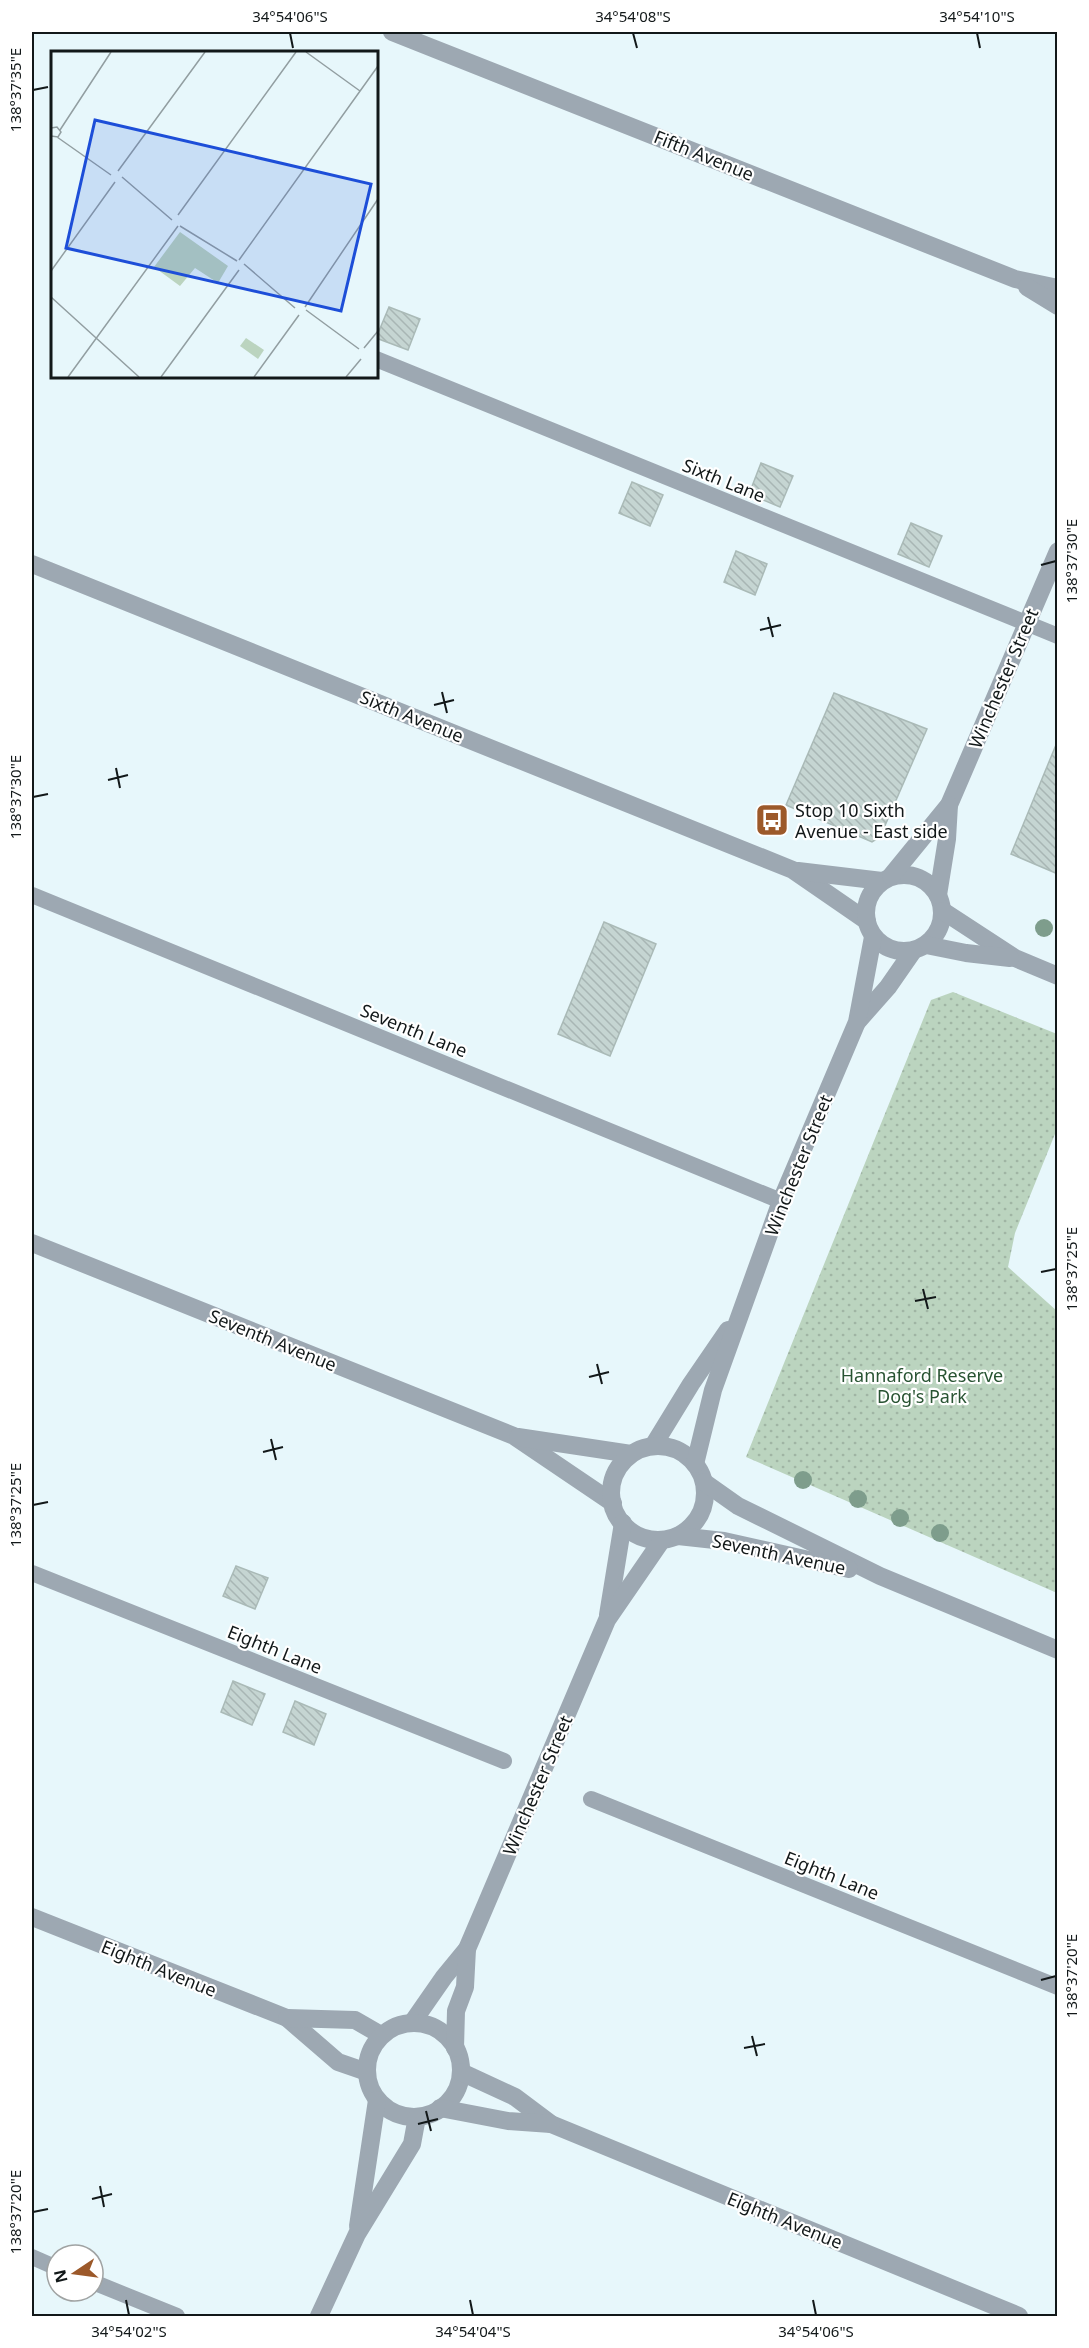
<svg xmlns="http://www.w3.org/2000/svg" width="1089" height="2348" font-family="'Noto Sans',sans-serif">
	<defs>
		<pattern id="park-dots" width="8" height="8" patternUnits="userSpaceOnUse" patternTransform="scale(1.5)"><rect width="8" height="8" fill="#bbd4bf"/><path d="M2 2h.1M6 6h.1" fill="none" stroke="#a0b5a4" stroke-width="1.8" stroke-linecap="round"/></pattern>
		<pattern id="building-back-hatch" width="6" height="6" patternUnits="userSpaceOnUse" patternTransform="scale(1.5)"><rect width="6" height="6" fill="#c5d5d2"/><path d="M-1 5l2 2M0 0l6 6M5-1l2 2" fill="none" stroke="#a8b6b4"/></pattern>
	</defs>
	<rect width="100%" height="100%" fill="#e7f7fb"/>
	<path fill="url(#park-dots)" d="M953,992L1057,1034V1129L1015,1233L1008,1267L1057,1311V1593L746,1457L931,1000Z"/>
	<g fill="url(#building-back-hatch)" stroke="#aabab7" stroke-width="1.5">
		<path d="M389,307L420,319L408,350L376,338Z"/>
		<path d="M761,463L793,476L780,507L749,494Z"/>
		<path d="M632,482L663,495L650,526L619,513Z"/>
		<path d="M911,523L942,536L929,567L898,554Z"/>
		<path d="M736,551L767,564L755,595L724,582Z"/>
		<path d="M834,693L927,729L880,837L872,842L786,805Z"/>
		<path d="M1058,740V874L1011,854Z"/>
		<path d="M604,922L656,944L610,1056L558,1034Z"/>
		<path d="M236,1566L268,1578L255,1609L223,1596Z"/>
		<path d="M233,1681L265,1694L252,1725L221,1712Z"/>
		<path d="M295,1701L326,1714L314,1745L283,1732Z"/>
	</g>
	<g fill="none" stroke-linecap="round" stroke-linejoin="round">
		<g stroke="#9da8b2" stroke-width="16">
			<path d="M376,359L1058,636"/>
			<path d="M32,895L781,1201"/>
			<path d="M32,1573L504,1761"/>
			<path d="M591,1799L1058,1987"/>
			<path d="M32,2257L57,2268"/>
			<path d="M93,2282L177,2316"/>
		</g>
		<g stroke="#9da8b2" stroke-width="18">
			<path d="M392,32L1015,279L1058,288"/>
			<path d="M1027,287L1058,306"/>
			<path d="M32,564L793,870L867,921"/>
			<path d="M798,871L882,881"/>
			<circle cx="904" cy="913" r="38"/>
			<path d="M891,876L949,805L1058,551"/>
			<path d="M938,895L947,839L949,805"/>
			<path d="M943,911L1015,958L1058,976"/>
			<path d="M926,945L966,953L1010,958"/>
			<path d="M858,1021L888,987L913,951"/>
			<path d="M32,1243L514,1436L613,1503"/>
			<path d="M518,1437L631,1454"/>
			<path d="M653,1446L691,1384L728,1330"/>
			<circle cx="658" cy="1493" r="47"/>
			<path d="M695,1464L713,1390L781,1201L857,1022L873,937"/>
			<path d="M704,1482L738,1506L880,1576L1058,1650"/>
			<path d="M678,1536L724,1541L849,1569"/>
			<path d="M608,1615L623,1523"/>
			<path d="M32,1917L287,2018L338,2062L367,2072"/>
			<path d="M287,2018L355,2020L381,2035"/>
			<path d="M412,2023L444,1977L467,1949L607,1620L662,1540"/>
			<circle cx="414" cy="2070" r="47"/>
			<path d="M455,2048L456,2011L465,1987L467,1949"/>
			<path d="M461,2072L515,2097L551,2124L1019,2316"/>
			<path d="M440,2108L508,2121L551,2124"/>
			<path d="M358,2226L377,2100"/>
			<path d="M319,2316L357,2234L412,2144L417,2117"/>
		</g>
	</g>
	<g fill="#7e9d8c">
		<circle cx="1044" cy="928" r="9"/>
		<circle cx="803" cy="1480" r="9"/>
		<circle cx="858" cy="1499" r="9"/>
		<circle cx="900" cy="1518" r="9"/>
		<circle cx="940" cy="1533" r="9"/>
	</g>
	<path fill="none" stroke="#121819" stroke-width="2" d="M290,33L293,48M633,33L637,48M977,33L980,48M33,90L48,87M1041,565L1056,561M768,617L773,637M760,630L781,625M442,692L447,713M434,705L454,700M116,768L120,788M108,780L128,775M33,797L48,794M1041,1272L1056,1269M923,1289L928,1309M915,1301L936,1297M597,1364L602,1384M589,1377L609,1372M271,1439L276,1460M263,1452L283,1447M33,1505L48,1502M1041,1980L1056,1976M752,2036L757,2056M744,2048L765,2044M426,2111L431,2131M418,2124L438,2119M100,2186L104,2207M92,2199L112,2194M33,2212L48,2209M126,2300L129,2315M470,2300L473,2315M813,2300L816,2315"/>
	<defs>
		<symbol id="bus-square" viewBox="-11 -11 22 22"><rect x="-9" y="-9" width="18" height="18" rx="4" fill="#9c592a" stroke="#fff"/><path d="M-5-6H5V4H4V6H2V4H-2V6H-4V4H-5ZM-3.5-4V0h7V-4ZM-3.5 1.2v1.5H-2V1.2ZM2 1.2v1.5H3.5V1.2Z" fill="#fff"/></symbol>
	</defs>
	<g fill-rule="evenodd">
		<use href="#bus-square" x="753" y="801" width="38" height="38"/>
	</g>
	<g text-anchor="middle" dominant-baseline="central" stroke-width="4.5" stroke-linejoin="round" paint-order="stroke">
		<g font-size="18" fill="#121819" stroke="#fff">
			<text transform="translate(704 155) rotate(22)">Fifth Avenue</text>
			<text transform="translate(724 480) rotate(22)">Sixth Lane</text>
			<text transform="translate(1003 678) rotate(-67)">Winchester Street</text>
			<text transform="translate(412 716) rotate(22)">Sixth Avenue</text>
			<text transform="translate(414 1030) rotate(22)">Seventh Lane</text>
			<text transform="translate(798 1165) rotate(-68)">Winchester Street</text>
			<text transform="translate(273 1340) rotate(22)">Seventh Avenue</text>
			<text transform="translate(779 1554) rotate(12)">Seventh Avenue</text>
			<text transform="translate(275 1649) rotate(22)">Eighth Lane</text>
			<text transform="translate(537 1785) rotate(-67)">Winchester Street</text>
			<text transform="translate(832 1875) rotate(22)">Eighth Lane</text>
			<text transform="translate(159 1968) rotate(22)">Eighth Avenue</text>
			<text transform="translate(785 2220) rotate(22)">Eighth Avenue</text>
		</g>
		<g font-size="18" fill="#121819" stroke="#fff" text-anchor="start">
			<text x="795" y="810">Stop 10 Sixth<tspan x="795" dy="21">Avenue - East side</tspan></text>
		</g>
		<g font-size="18" fill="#285332" stroke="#fff">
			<text x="922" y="1375">Hannaford Reserve<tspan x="922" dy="21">Dog's Park</tspan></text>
		</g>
	</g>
	<g transform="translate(51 51)">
		<rect width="327" height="327" fill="#e7f7fb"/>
		<path d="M129,181L177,215L167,232L144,217L129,235L103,216Z" fill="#bbd4bf"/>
		<path d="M195,287L213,299L207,308L189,295Z" fill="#bbd4bf"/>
		<path fill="none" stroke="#929ea1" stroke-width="1.5" d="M255,1L309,40M0,77L6,76L10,81L7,86L0,85M9,79L60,1M6,86L60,124M67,120L154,1M71,126L121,169M127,164L245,1M129,175L186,210M188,209L327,15M193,213L244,257M0,220L64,131M0,246L88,326M254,256L327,148M255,259L308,298M313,297L327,280M17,326L127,175M110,326L188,219M203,326L248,264M295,326L310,308"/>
		<path fill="#1d4ed8" fill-opacity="0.15" stroke="#1d4ed8" stroke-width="3" d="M44,69L320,133L290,260L15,197Z"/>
		<rect width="327" height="327" fill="none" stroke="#121819" stroke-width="3"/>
	</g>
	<rect width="1089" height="2348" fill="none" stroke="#ffffff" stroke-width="66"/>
	<g transform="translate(75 2273) rotate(257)"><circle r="28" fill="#ffffff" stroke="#a0a3a3" stroke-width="1.5"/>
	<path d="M0-4.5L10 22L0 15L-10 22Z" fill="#9c592a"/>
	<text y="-9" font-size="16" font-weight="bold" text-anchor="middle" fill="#121819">N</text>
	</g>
	<rect x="33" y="33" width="1023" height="2282" fill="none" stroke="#121819" stroke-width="2"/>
	<g font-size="15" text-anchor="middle" fill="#121819">
		<text x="290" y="22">34°54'06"S</text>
		<text x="633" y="22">34°54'08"S</text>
		<text x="977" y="22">34°54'10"S</text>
		<text transform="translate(16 90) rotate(-90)" y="5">138°37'35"E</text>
		<text transform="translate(1072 561) rotate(-90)" y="5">138°37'30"E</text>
		<text transform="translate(16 797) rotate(-90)" y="5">138°37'30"E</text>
		<text transform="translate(1072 1269) rotate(-90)" y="5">138°37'25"E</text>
		<text transform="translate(16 1505) rotate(-90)" y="5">138°37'25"E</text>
		<text transform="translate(1072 1976) rotate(-90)" y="5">138°37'20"E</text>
		<text transform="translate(16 2212) rotate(-90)" y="5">138°37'20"E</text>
		<text x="129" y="2337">34°54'02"S</text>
		<text x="473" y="2337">34°54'04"S</text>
		<text x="816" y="2337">34°54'06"S</text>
	</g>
</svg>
